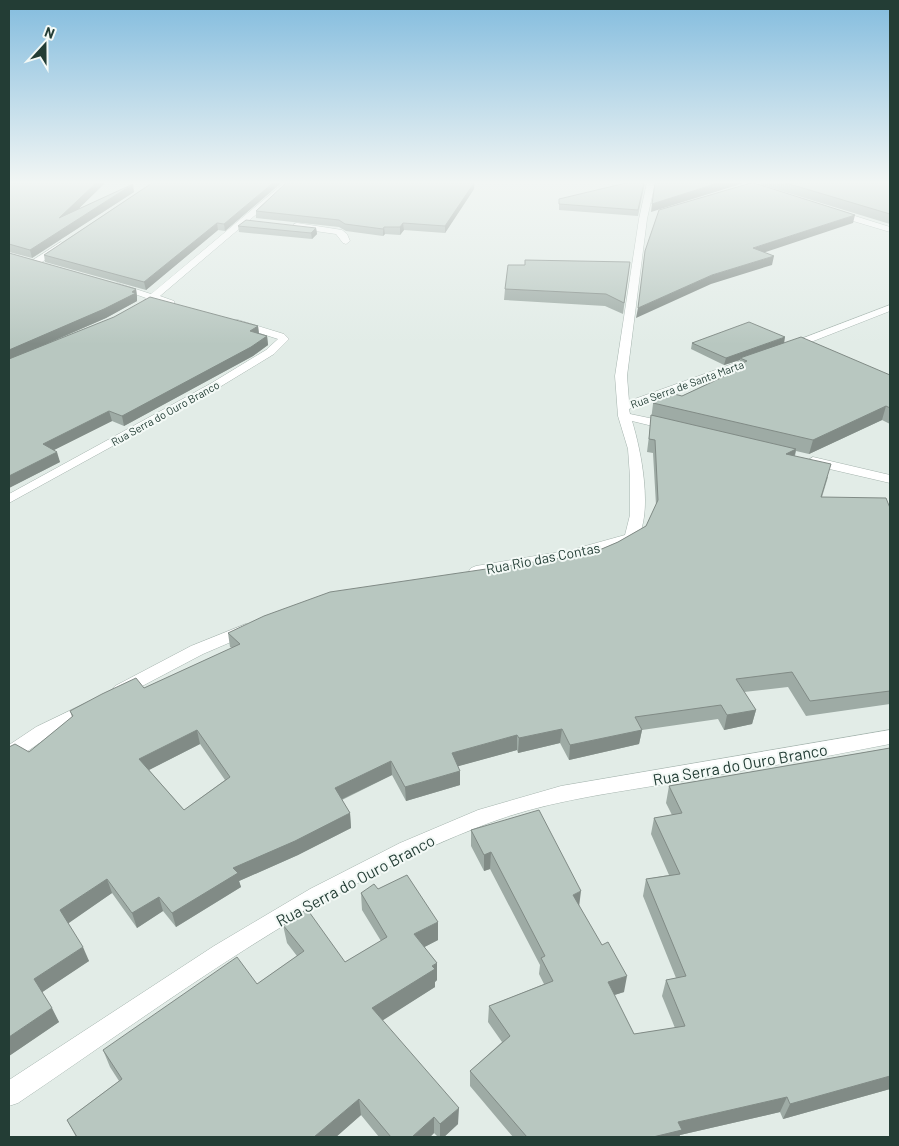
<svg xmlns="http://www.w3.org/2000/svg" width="899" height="1146" font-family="Barlow,sans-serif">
	<rect width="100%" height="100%" fill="#e2ece7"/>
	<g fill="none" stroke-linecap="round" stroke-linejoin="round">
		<defs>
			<g id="minor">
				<path d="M284,183H293L160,296L174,301V305L171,306L154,301L148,304L145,303L143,301L146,298L112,286L117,283L151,294Z"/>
				<path d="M647,183H655L647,219L627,376L629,401L749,358H757L758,360L757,362L629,409L630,414L673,423L675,426L669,430L632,421C641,450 654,514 636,541L572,558L476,576L471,574L469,571L471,568L476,566L571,550L625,535L630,515V477L628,449L618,416L615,376L639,219Z"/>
				<path d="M752,183H765L737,192L733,190Z"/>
				<path d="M833,211H839L890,227V232L833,215Z"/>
				<path d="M297,223L342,230L347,234L350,241L346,244L343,243L336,234L294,228V224Z"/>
				<path d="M61,242L65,245L64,247L36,266H30V262Z"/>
				<path d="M890,305V311L793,349L789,350L784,347L785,345Z"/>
				<path d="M238,320L284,334L289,339L274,354L218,388L9,503V494L210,384L266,350L278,339L234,325V321Z"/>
				<path d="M813,457L890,475V483L808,464L807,461Z"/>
				<path d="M246,624L252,625L254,629L252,633L203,654L127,694L121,696L115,694L112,690L115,686L191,646Z"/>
				<path d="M90,701L96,703L99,707L96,711L48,737L16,759L9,761V745L36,727Z"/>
				<path d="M890,730V744C811,760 732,772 653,786C598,795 542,803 489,823C320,886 166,1003 18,1103L9,1106V1080L214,946L310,889L400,843L478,810L561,786Z"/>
			</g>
		</defs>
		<use href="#minor" stroke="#a5b4ae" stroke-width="1"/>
		<use href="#minor" fill="#fff" fill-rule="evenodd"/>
	</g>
	<g fill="#9eaba5" fill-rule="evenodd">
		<path d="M9,183H105L78,209L134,192L32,258L9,252V253Z"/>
		<path d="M152,183H281L225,231L218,230L146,290L45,262L44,255Z"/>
		<path d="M286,183H475L474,189L445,233L404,230L400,235L385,234L383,236L346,231L339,227L256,218V211Z"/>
		<path d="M645,183L638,216L559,210V199Z"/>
		<path d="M761,183H890V224L762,185Z"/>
		<path d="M238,226L316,228L317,234L312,239L239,232Z"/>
		<path d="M9,253L136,289L137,297V301L106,318L47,344L258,326L259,334L267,336L268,345L253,356L124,426L112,421L54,450L60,462L9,488Z"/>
		<path d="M630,262L623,314L605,306L504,300L505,289L525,265Z"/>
		<path d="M692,343H784L890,375V424L882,420L809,454L796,451L795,456L828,477L822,497L890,508V704L806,716L788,687L744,692L756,710L752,724L724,730L718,719L642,730L639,744L569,760L560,743L518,753L517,750L458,766L460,785L406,801L392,775L342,800L350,813L351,828L298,855L239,881L241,887L176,927L163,911L137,928L112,893L68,923L89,961L42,992L59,1022L9,1056V747L29,752L72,717L70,711L144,688L232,648L230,647L228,633L597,551L618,542L646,526L656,505L653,453L647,452L654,396H682L733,372L734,367L739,365L740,360L724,365L691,349ZM200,744L225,780L184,810L149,770Z"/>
		<path d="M890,748V1089L783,1119L780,1112L680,1135L679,1137H513L470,1086V1071L502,1042L488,1022L489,1006L544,984L539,974L540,965L490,869L484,871L471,846V830L579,906L624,992L614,995L634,1034L675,1028L662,996L666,980L676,978L643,896L646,879L669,875L651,834L654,818L672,815L666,803L669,786Z"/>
		<path d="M378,889L438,922V940L424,947L437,963V980L435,982V987L382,1020L458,1124L444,1137H438L434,1133L430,1137H379L361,1115L336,1137H76L67,1120L119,1081L110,1067L103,1050L257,984L297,956L287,943L283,925L345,962L381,941L362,910L361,893Z"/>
	</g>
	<g fill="#818b86">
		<path d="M96,183H105L61,226L59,218Z"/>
		<path d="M273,183H281L225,231L224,224Z"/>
		<path d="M474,183V189L445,233V226Z"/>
		<path d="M718,183H744L651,212L652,204Z"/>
		<path d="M133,184L134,192L32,258L30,250Z"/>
		<path d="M855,215L853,223L751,257L753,248Z"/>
		<path d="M217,223L218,230L146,290L144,282Z"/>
		<path d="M403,223L404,230L400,235V227Z"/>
		<path d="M384,227L385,234L383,236V229Z"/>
		<path d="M316,228L317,234L312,239L311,233Z"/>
		<path d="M774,256L772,265L711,284L636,318L638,308L712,275Z"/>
		<path d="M136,289L137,297V301L106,318L9,360V350L132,292Z"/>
		<path d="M258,326L259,335L250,331Z"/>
		<path d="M267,336L268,345L253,356L124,426L122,416Z"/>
		<path d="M785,337L784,344L740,358V360L724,365L726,358Z"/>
		<path d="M886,406L882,420L809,454L813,440Z"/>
		<path d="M109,411L112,421L46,454L43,444Z"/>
		<path d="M796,449L793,462L786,454Z"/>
		<path d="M57,452L60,462L9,488V476Z"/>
		<path d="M756,710L752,724L724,730L727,715Z"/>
		<path d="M562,729L560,743L518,753L519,738Z"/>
		<path d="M197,730L200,744L143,773L139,759Z"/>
		<path d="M642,730L639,744L569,760L570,745Z"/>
		<path d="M517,735V750L452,768V753Z"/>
		<path d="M391,761L392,775L336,802L335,788Z"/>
		<path d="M460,771V785L406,801L405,787Z"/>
		<path d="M350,813L351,828L298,855L239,881L241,887L176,927L172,913L233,868Z"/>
		<path d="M491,852L490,869L484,871V855Z"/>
		<path d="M107,879L112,893L66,925L60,910Z"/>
		<path d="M581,891L579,907L573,895Z"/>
		<path d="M159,897L163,911L137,928L132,913Z"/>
		<path d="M438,922V940L415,952L414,934Z"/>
		<path d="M83,947L89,961L41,993L34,979Z"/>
		<path d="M437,963V980L435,982V987L374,1026L372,1008Z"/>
		<path d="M627,976L624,992L605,998L608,982Z"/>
		<path d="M52,1008L59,1022L9,1056V1037Z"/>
		<path d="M890,1076V1089L783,1119L790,1104Z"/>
		<path d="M787,1097L780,1112L680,1135L679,1137H653L678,1122Z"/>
		<path d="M359,1099L361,1115L336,1137H314Z"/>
		<path d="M459,1108L458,1124L444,1137H440V1124Z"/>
		<path d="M434,1117V1133L430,1137H412Z"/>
	</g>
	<g fill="#b8c7c0" stroke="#818b86" fill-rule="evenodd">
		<path d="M9,183H96L59,218L133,184L30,250L9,244Z"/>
		<path d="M152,183H273L224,224L217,223L144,282L44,255Z"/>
		<path d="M286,183H474L445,226L403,223L400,227H384L383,229L345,224L339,220L256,211Z"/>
		<path d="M626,183H644L638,210L559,204V199Z"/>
		<path d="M655,183H718L652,204Z"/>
		<path d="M751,183H754L855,215L753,248L774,256L712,275L638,308L645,251L659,210Z"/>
		<path d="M786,183H890V214Z"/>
		<path d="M246,220L316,228L311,233L238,226Z"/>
		<path d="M9,253L136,289L132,292L136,293L104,309L9,350Z"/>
		<path d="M525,260L630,262L624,303L606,294L505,289L508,265H525Z"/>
		<path d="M150,297L258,326L250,331L267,336L251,347L122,416L109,411L43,444L57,452L9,476V359L114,317Z"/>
		<path d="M749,322L785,337L726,358L692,343Z"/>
		<path d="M801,337L890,375V408L886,406L813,440L653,403L654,396L666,392L682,396L740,369L734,367L747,361L740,358Z"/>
		<path d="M651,415L796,449L786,454L831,464L821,497L886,498L890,508V691L810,701L792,672L736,679L756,710L727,715L721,705L635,717L642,730L570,745L562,729L519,738L517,735L452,753L460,771L405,787L391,761L335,788L350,813L295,841L233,868L238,873L172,913L159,897L132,913L107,879L60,910L83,947L34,979L52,1008L9,1037V747L15,744L29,752L73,716L70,711L102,694L136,678L144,688L240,644L228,633L264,616L330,592L561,558L597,551L618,542L646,526L658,500L655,440L649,439ZM197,730L230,777L184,810L139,759Z"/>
		<path d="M890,748V1076L790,1104L787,1097L678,1122L682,1130L653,1137H527L470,1071L510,1036L489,1006L553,981L541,958L545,956L491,852L484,855L471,830L539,810L581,891L573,895L602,945L608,942L627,976L608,982L634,1034L685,1026L666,980L686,976L646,879L680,874L654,818L682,813L669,786Z"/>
		<path d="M407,875L438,922L414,934L437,963L432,966L435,969L372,1008L459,1108L440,1124L434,1117L412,1137H391L359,1099L314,1137H77L67,1120L122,1079L103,1050L237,957L257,984L304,951L283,925L307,909L345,962L387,937L361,893L374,884L378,889Z"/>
	</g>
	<linearGradient id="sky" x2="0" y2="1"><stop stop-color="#83bcde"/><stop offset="0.53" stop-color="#f2f6f4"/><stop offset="1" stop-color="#f2f6f4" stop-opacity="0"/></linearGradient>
	<rect width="899" height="344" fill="url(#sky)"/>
	<g text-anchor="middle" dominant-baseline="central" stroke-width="4" stroke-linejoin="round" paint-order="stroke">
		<g font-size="11" fill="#233d35" stroke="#f3f9f6">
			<text transform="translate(687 384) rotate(-20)">Rua Serra de Santa Marta</text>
			<text transform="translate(165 413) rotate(-29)">Rua Serra do Ouro Branco</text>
		</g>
		<g font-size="14" fill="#233d35" stroke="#f3f9f6">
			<text transform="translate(543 558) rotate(-11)">Rua Rio das Contas</text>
		</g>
		<g font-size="16" fill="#233d35" stroke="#f3f9f6">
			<text transform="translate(740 764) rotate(-10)">Rua Serra do Ouro Branco</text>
			<text transform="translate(355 880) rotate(-28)">Rua Serra do Ouro Branco</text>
		</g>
	</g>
	<rect width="899" height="1146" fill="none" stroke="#233d35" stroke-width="20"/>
	<g transform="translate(45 45) rotate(21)" stroke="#f3f9f6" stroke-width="4" paint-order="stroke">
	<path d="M0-4L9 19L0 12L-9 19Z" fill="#233d35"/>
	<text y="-8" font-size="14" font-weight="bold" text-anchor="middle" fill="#233d35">N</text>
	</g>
</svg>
